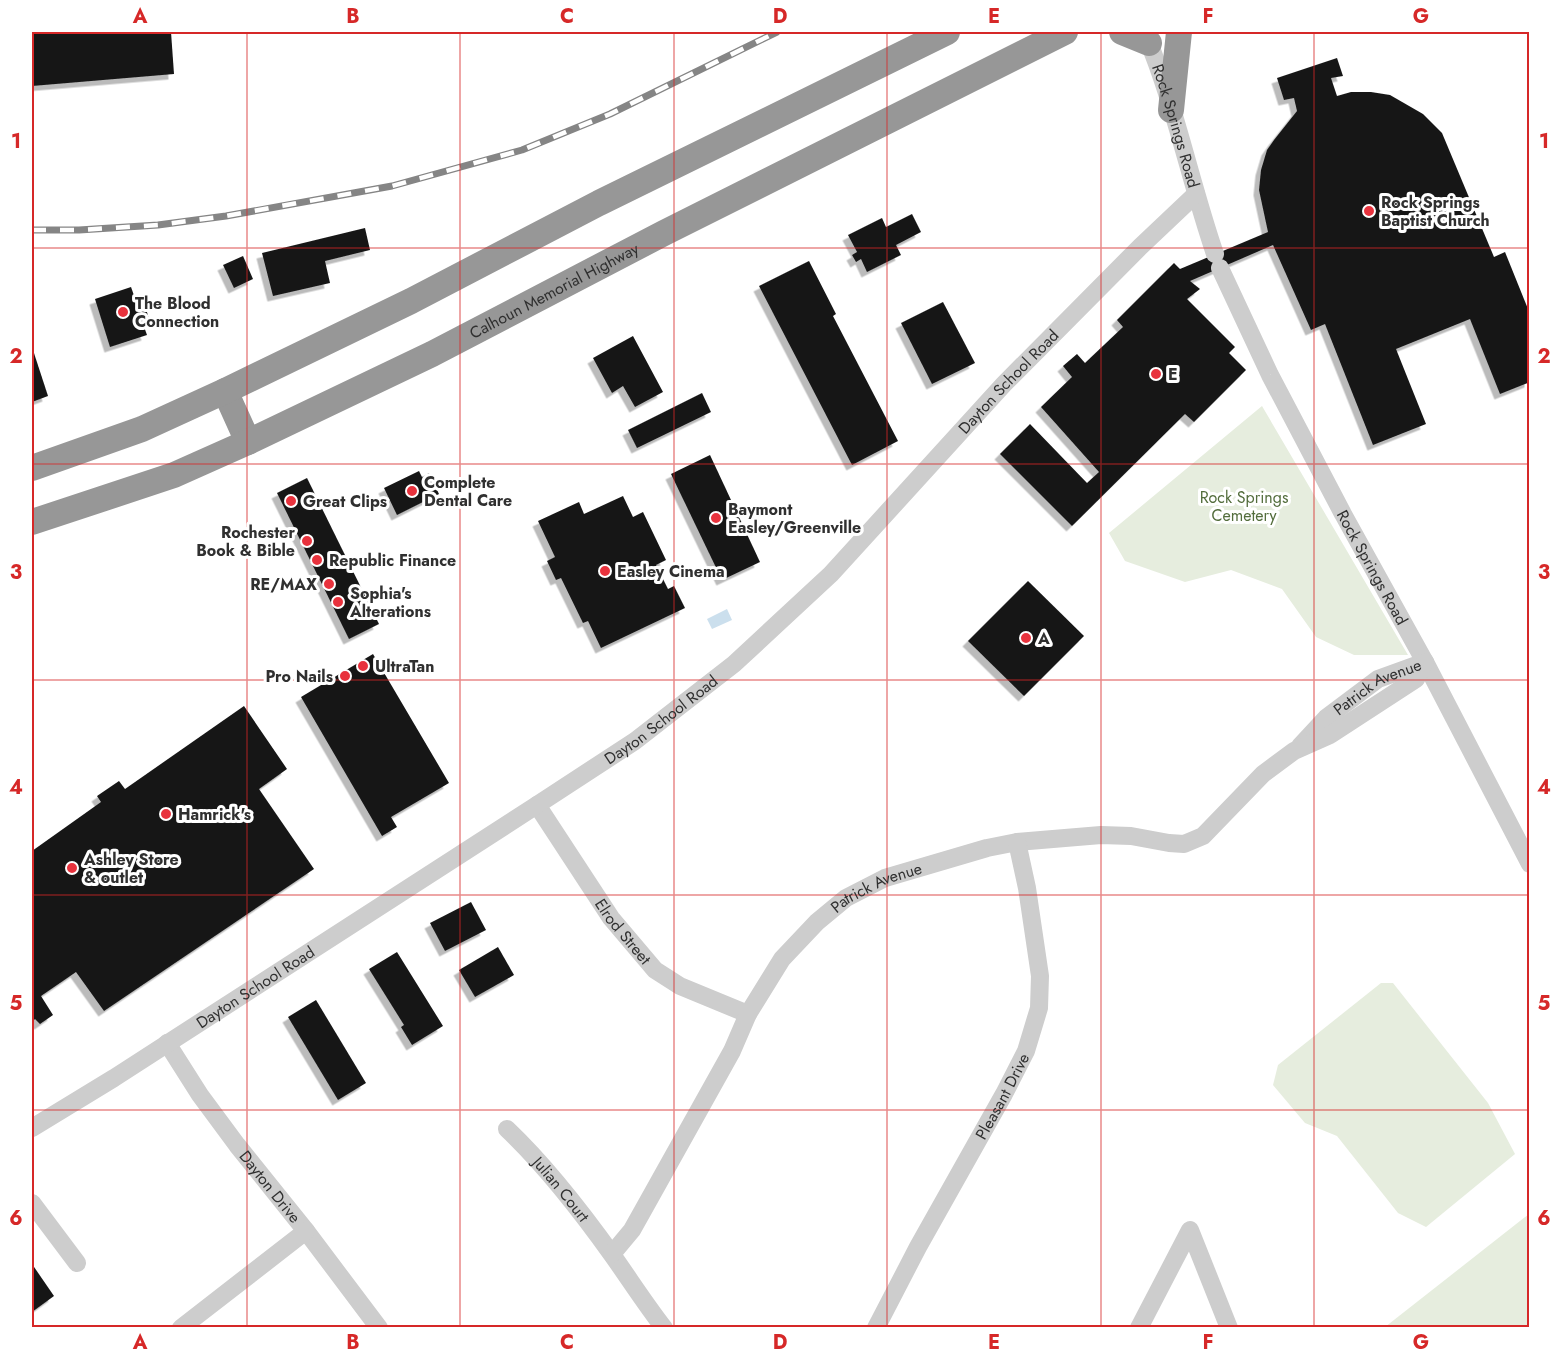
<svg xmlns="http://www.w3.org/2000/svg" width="1561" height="1359" font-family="Jost,sans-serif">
	<defs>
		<filter id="shadow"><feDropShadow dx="-5.5" dy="5.5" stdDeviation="0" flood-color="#0004"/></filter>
	</defs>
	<rect width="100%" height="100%" fill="#fff"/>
	<g fill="#e6edde">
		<path d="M1262,406L1408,655H1354L1316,637L1282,589L1231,570L1185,582L1125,561L1109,533Z"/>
		<path d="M1381,983H1393L1488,1103L1515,1154L1426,1227L1398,1213L1337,1136L1305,1123L1273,1085L1278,1065Z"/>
		<path d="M1529,1214V1327H1385Z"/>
	</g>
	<path fill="#cbdfed" d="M727,609L732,620L712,629L707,619Z"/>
	<g fill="#171717" filter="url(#shadow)">
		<path d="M32,32H171L174,74L32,86Z"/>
		<path d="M1337,58L1343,76L1331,78L1337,96L1351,92H1371L1390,95L1423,114L1442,133L1494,257L1505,252L1530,314V382L1500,394L1470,319L1396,349L1426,424L1373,445L1325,324L1311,330L1273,245L1190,281L1200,289L1187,299L1235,347L1229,353L1246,370L1194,422L1185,414L1072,526L1000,454L1030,424L1087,483L1099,472L1041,407L1072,377L1063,366L1077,354L1085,363L1123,327L1117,320L1174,263L1180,269L1268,232L1259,190L1261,170L1267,150L1274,140L1297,111L1294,98L1284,100L1277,78Z"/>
		<path d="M912,214L921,232L896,245L901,255L867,272L861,259L856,262L852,255L857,252L848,235L882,218L886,227Z"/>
		<path d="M365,228L370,250L325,261L330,283L273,296L262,253Z"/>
		<path d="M243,256L253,279L234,288L223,265Z"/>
		<path d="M809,261L836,314L833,316L898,441L852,465L759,286Z"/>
		<path d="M131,287L137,304L144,302L149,319L142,321L147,335L110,347L95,299Z"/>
		<path d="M943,302L975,363L932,384L901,323Z"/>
		<path d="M633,336L663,392L635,407L623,386L612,393L593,358Z"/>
		<path d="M32,347L48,396L32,402Z"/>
		<path d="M702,393L711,412L637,448L628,430Z"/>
		<path d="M710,455L760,562L722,580L671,474Z"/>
		<path d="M419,471L422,477L429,473L439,494L397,515L384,488Z"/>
		<path d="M307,478L379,624L349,639L277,493Z"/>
		<path d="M623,496L633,517L643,512L666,560L656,565L668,589L674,586L685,608L601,648L588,621L583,623L561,578L556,580L547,561L555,557L538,521L579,502L584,514Z"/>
		<path d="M1028,581L1084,636L1024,696L968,641Z"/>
		<path d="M373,654L449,783L391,817L397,827L382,836L301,697Z"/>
		<path d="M244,706L287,769L259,789L314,869L104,1011L76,972L41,996L53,1015L40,1024L35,1019L32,1022V851L101,802L97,796L119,781L125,789Z"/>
		<path d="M471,902L486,930L445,951L430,923Z"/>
		<path d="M498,947L514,975L475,997L459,970Z"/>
		<path d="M397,952L443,1026L412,1045L401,1027L404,1025L369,969Z"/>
		<path d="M316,1000L366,1083L338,1100L288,1017Z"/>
		<path d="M32,1264L54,1296L32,1312Z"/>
	</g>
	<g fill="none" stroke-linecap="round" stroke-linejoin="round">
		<g stroke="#cdcdcd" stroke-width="18">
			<path id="s1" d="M1145,33C1175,104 1190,181 1215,254"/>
			<path id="s2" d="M1220,268L1270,375L1343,514L1425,662L1530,864"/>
			<path id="s3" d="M1300,746L1326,718L1378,679L1425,662"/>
			<path id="s4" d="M537,805L611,918L655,970L680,986L748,1014"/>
			<path id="s5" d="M167,1043L200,1095L237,1145L306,1231L379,1328"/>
			<path id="s6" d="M32,1128L114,1078L537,805L635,741L734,664L831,574L1004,384L1140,247L1196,194"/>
			<path id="s7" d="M507,1129C545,1165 583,1214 613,1256C630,1280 646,1305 664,1328"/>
			<path d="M32,1203L77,1263"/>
			<path id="s8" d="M612,1254L632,1230L646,1205L732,1051L748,1014L782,959L817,922L846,898L885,878L987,848L1017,842L1101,835L1131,836L1169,843L1184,844L1203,836L1263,774L1294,751L1330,735L1416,679L1425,662"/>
			<path d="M181,1328L306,1231"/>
			<path id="s9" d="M876,1328L918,1247L1004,1094L1026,1051L1039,1008L1040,976L1027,888L1017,842"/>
			<path d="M1139,1328L1190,1230L1229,1328"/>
		</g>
		<g stroke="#979797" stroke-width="26">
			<path d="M1122,32L1149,43"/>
			<path d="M1171,110L1179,32"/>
			<path d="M225,391L248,442"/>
			<path d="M32,468L142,429L225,391L411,301L599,203L947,32"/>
			<path id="s10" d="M32,522L174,475L248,442L432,354L664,233L1065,32"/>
		</g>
		<defs>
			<path id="rail" d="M32,230H79L158,225L226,216L392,186L522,150L610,114L777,32"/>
		</defs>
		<use href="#rail" stroke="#858585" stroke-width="7"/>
		<use href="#rail" stroke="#fff" stroke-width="4.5" stroke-dasharray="14" stroke-linecap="butt"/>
	</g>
	<path fill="none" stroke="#d62828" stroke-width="1.5" stroke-opacity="0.55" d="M247,32V1328M460,32V1328M674,32V1328M887,32V1328M1101,32V1328M1314,32V1328M32,248H1530M32,464H1530M32,680H1530M32,895H1530M32,1110H1530"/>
	<g fill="#e8323d" stroke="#fff" stroke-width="2">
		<circle cx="1369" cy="211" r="6"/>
		<circle cx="123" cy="312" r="6"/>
		<circle cx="1156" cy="374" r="6"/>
		<circle cx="412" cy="491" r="6"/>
		<circle cx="291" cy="501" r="6"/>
		<circle cx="716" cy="518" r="6"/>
		<circle cx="307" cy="541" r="6"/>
		<circle cx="317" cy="560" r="6"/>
		<circle cx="605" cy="571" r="6"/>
		<circle cx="329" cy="584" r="6"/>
		<circle cx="338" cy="602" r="6"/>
		<circle cx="1026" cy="638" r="6"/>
		<circle cx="363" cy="666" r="6"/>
		<circle cx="345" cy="676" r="6"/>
		<circle cx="166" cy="814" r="6"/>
		<circle cx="72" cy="868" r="6"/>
	</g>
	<g text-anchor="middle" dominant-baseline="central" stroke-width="6" stroke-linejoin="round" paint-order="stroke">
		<g font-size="16" fill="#303030" stroke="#fff">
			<text stroke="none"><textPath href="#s1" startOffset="98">Rock Springs Road</textPath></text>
			<text stroke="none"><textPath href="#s10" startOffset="572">Calhoun Memorial Highway</textPath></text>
			<text stroke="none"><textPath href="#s6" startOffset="1236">Dayton School Road</textPath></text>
			<text stroke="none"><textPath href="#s2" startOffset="336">Rock Springs Road</textPath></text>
			<text stroke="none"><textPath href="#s3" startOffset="99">Patrick Avenue</textPath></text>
			<text stroke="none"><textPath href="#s6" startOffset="750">Dayton School Road</textPath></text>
			<text stroke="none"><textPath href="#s8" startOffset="462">Patrick Avenue</textPath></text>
			<text stroke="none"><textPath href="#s4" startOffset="153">Elrod Street</textPath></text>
			<text stroke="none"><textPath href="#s6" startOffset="264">Dayton School Road</textPath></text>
			<text stroke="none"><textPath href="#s9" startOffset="264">Pleasant Drive</textPath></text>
			<text stroke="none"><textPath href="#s5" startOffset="177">Dayton Drive</textPath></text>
			<text stroke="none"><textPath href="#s7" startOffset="81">Julian Court</textPath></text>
		</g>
		<g font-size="16" font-weight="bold" fill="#303030" stroke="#fff" text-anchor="start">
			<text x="1381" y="202">Rock Springs<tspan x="1381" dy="18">Baptist Church</tspan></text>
			<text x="135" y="303">The Blood<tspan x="135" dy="18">Connection</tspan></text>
			<text x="1168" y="374">E</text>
			<text x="424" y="482">Complete<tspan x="424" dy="18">Dental Care</tspan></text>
			<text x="303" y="501">Great Clips</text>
			<text x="728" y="509">Baymont<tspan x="728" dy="18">Easley/Greenville</tspan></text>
			<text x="295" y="532" text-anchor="end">Rochester<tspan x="295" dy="18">Book &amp; Bible</tspan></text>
			<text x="329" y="560">Republic Finance</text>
			<text x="617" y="571">Easley Cinema</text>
			<text x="317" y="584" text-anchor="end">RE/MAX</text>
			<text x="350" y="593">Sophia's<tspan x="350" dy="18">Alterations</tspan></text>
			<text x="1038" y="638">A</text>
			<text x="375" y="666">UltraTan</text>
			<text x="333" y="676" text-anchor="end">Pro Nails</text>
			<text x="178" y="814">Hamrick's</text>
			<text x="84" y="859">Ashley Store<tspan x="84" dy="18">&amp; outlet</tspan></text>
		</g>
		<g font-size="16" fill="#536d3c" stroke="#fff">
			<text x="1244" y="497">Rock Springs<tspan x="1244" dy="18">Cemetery</tspan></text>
		</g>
	</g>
	<rect width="1561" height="1359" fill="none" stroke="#ffffff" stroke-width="66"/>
	<rect x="33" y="33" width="1495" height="1293" fill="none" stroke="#d62828" stroke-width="2"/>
	<g font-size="20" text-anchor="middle" font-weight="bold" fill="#d62828">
		<text x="140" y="23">A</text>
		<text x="353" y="23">B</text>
		<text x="567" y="23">C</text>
		<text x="780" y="23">D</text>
		<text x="994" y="23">E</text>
		<text x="1208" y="23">F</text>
		<text x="1421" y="23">G</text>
		<text x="16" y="148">1</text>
		<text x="1544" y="148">1</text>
		<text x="16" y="363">2</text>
		<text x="1544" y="363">2</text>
		<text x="16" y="579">3</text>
		<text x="1544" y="579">3</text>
		<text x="16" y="794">4</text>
		<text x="1544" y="794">4</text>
		<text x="16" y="1010">5</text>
		<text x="1544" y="1010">5</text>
		<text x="16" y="1225">6</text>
		<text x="1544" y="1225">6</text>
		<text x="140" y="1349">A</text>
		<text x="353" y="1349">B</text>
		<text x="567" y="1349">C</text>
		<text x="780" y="1349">D</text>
		<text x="994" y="1349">E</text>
		<text x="1208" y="1349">F</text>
		<text x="1421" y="1349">G</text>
	</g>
</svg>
